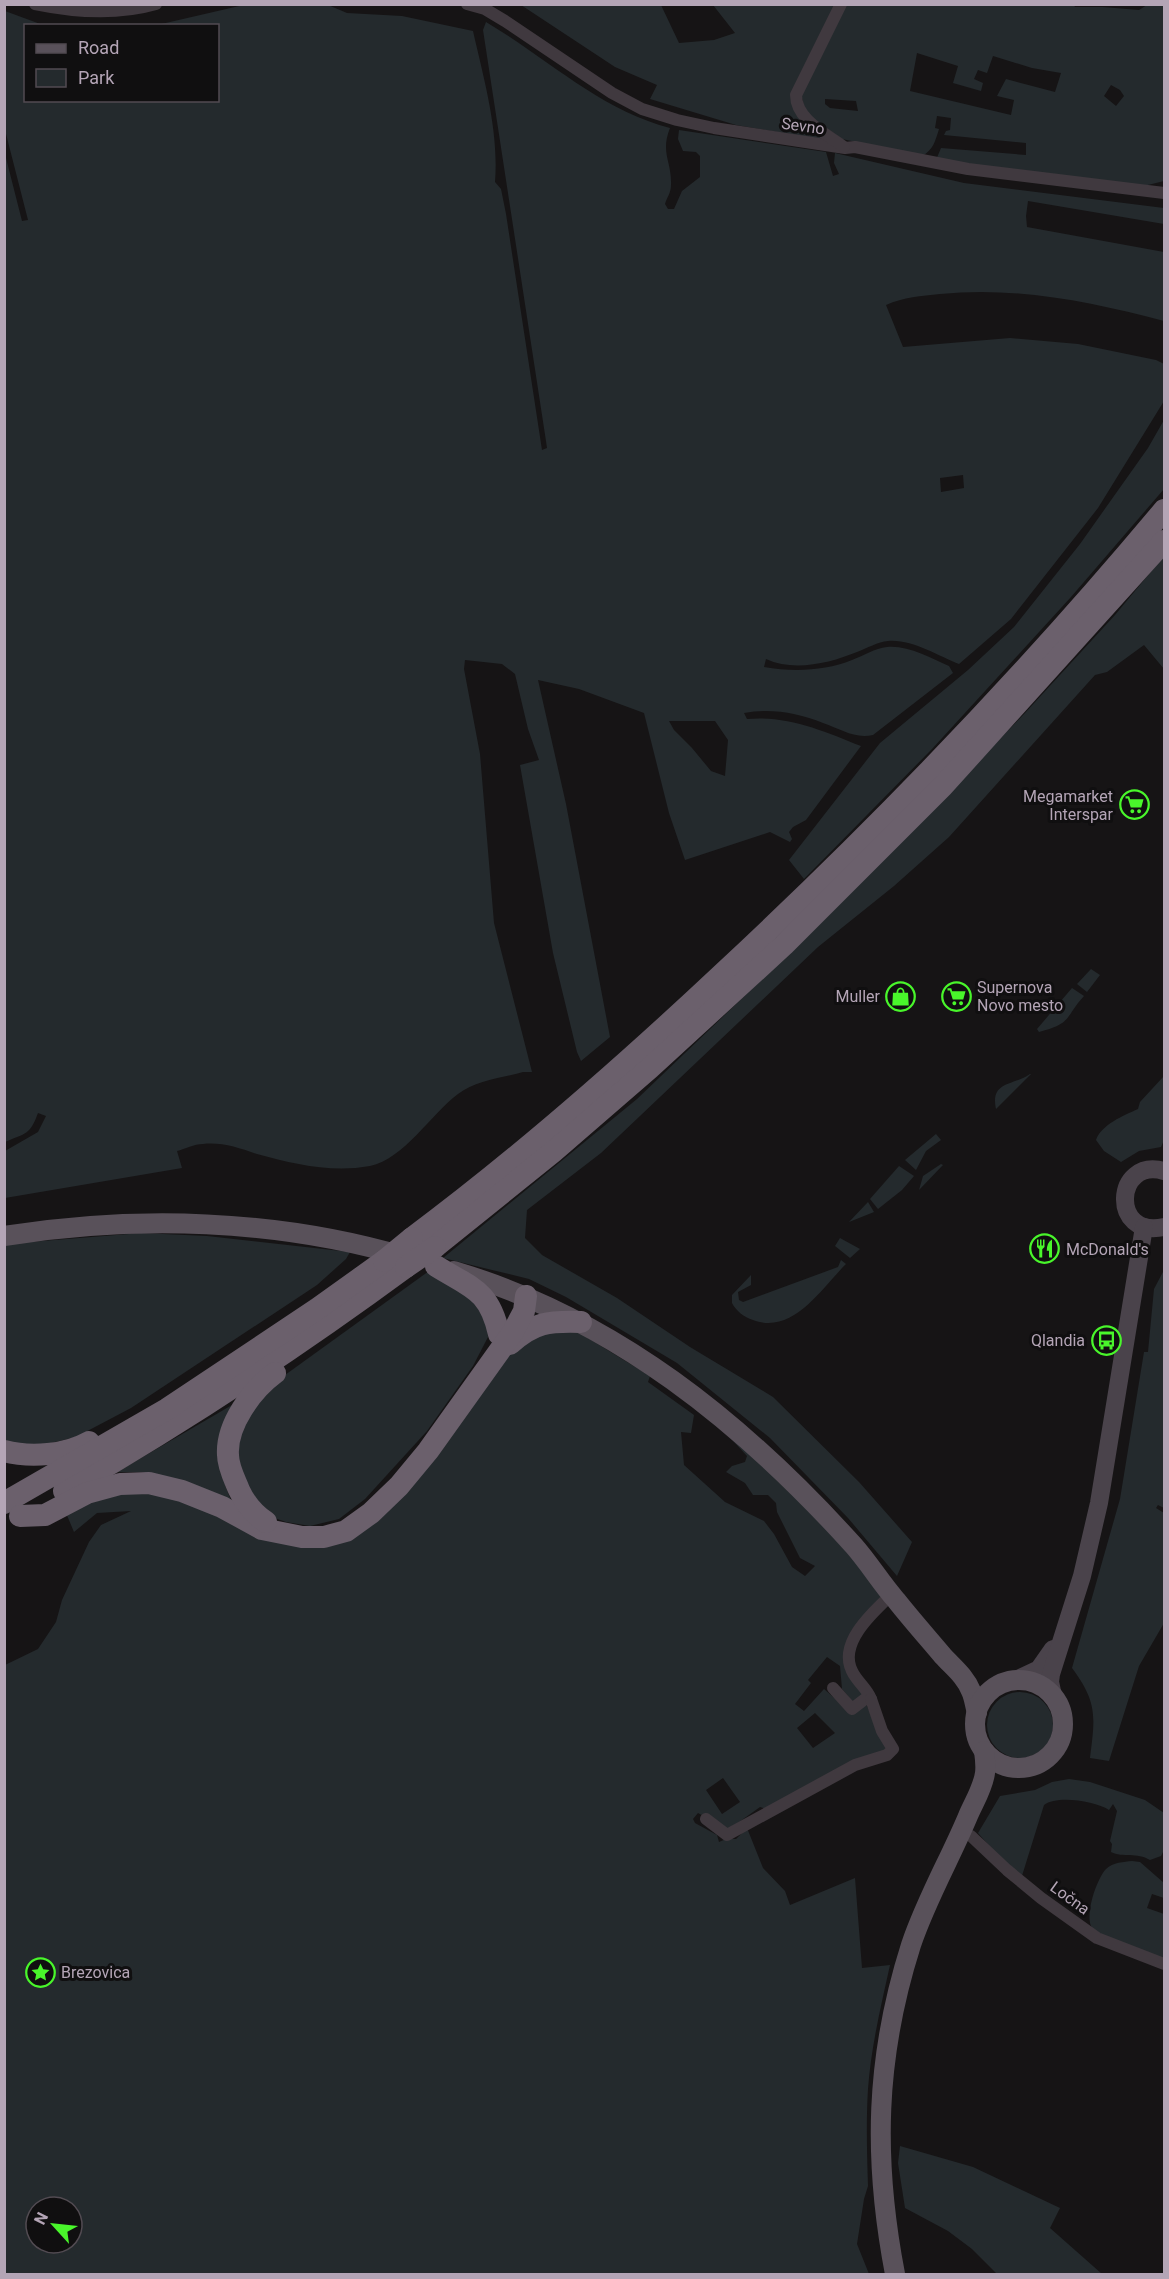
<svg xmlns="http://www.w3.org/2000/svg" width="1169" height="2279" font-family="Roboto,sans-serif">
	<rect width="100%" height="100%" fill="#161415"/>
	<g fill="#242a2d" fill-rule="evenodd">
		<path d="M248,4L328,5L347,13L402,16L473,31C484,80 499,131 495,182L501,189L506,214L542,450L547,448L546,441L483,30L486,22C547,58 600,110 670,128C660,153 672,161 671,185C671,193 667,197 665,204L668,209H674L682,191L700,177V156L696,152L683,151L678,139L679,130L826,152L833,176L839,174L834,163L835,153L964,183L1164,208V224L1028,201L1026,216L1027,227L1164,252V321C1092,302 1016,286 940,294C921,296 904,297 886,305L903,347L1010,338L1078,344L1156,360L1164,364V401L1098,508L1011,619L959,664C938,656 912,639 888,641C878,642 867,648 857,652C830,663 794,672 766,659L764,667C793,672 825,671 852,660C863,656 875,648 887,647C908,645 930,658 949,666L953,673L873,735C854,739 841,729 823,723C798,713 771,708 744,713L747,719C787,715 824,731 861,746L806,820L793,827L789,832L792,839L790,842L770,832L685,860L669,813L644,713L579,689L538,680L566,804L610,1037L581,1061L577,1052L553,953L520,765L539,760L528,729L515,674L502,664L465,660L464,669L480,754L494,923L532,1072H523C502,1078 476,1080 458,1094C431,1114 404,1159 370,1166C331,1173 294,1164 257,1154C239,1148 222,1142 203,1144C194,1144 185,1149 177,1151L182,1168L5,1198V1151L38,1132L46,1116L38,1113C30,1135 26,1133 5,1142V154L22,221L28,220L5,130V11L43,25L26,26V100H218V26L157,25ZM963,475L964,488L941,492L940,478ZM669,721H715L728,740L725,776L711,771L692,748L674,730Z"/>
		<path d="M1039,4L1048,6V5L1073,4L1075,7H1103L1139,10L1147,5H1164V181L1144,186L936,160L941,148L1026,155V143L944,135L946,131L950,130L951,118L937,116L935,128L939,129C935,142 933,150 922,156L842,139L806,114L801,94L844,5ZM917,53L958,66L953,83L981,91L983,83L974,79L978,70L987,73L993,56L1032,68L1061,73L1055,92L1006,79L997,96L1014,100L1011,115L910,91ZM1111,85L1120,90L1124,96L1116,106L1104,96ZM825,99L856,101L858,111L830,108L825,104Z"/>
		<path d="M521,5H661L679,43L714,40L735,33L713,5H838L795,94L825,140L736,125L650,99L657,85L615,67Z"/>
		<path d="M1164,420V489L1071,597L932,749L804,879L789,860L880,743L968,670L1014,627L1080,544L1148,448Z"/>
		<path d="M1164,556V669L1144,645L1107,672L1095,675L949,837L894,886L818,947L601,1153L527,1210L525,1238L542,1255L617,1298L690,1347L773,1397L859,1482L912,1542L897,1576L848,1518L770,1438L677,1363L566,1297L529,1279L443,1258L637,1099L828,916L1025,713L1115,615Z"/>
		<path d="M1091,969L1100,975L1087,992L1077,984Z"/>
		<path d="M1072,988L1084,996C1064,1018 1073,1023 1039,1032L1037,1029Z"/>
		<path d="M1030,1074H1031L996,1109C990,1081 1013,1086 1030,1074Z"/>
		<path d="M1164,1076V1140L1161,1147L1139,1151L1121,1162L1104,1151L1096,1140C1102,1124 1123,1116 1138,1109L1140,1102Z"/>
		<path d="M936,1134L941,1140L926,1151L916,1170L905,1160Z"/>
		<path d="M941,1164L943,1165L919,1190L923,1176Z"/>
		<path d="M899,1166L914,1176L902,1190L878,1209L870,1199Z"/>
		<path d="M868,1202L874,1212L849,1222Z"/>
		<path d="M141,1233L207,1236L350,1252L346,1259L317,1285L131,1408L76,1437L30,1448L5,1445V1244Z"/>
		<path d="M840,1238L860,1249L850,1258L835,1246Z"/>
		<path d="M841,1260L846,1264C821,1289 793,1335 753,1320C744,1317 736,1311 732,1303V1295L751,1275V1285L738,1292L739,1300L743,1302L838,1267Z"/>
		<path d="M1164,1270V1508L1158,1505L1156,1508L1164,1513V1623L1139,1666L1109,1761L1090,1758C1095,1717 1098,1703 1072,1668L1120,1499L1144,1352H1148L1154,1289Z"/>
		<path d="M429,1271L478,1298L487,1317L488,1337L473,1366L427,1431L365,1499L339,1519L310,1526L286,1522L269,1516L241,1481L235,1439L267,1388Z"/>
		<path d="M548,1328L578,1332L650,1376L648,1382L694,1415L691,1433L681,1432L684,1465L725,1502L764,1521L774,1534L792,1567L805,1576L815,1566L800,1558L777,1512L776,1503L768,1495H753L745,1483L726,1472L732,1466L745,1462L747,1456L723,1430L782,1480L884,1594L849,1641L864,1696L854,1703L842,1689L840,1666L827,1657L808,1680L811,1683L795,1704L804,1711L824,1689L846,1708L866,1704L886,1747L885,1751L766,1809L760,1807L728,1830L698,1813L693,1819L695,1823L717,1835L719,1842L726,1839H736L747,1828L763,1868L785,1891L790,1905L855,1878L862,1968L890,1965C881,2006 871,2047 868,2089C866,2121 867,2154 868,2186L864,2199L857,2244L869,2274H5V1665L38,1649L56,1622L62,1600L89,1542L101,1525L131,1511L97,1513L74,1532L66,1513L102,1493L146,1486L343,1542L507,1354ZM815,1713L835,1733L813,1748L797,1728ZM723,1778L740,1802L722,1814L706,1790ZM36,2207H72V2243H36Z"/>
		<path d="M232,1405L225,1485L232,1503L143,1472H117Z"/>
		<circle cx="1020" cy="1725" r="33"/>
		<path d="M1069,1779L1090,1782L1145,1800L1164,1813V1850L1161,1856L1150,1860C1137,1852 1123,1858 1111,1852L1112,1844L1110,1841L1117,1811L1113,1804L1109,1810C1095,1801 1057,1795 1044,1805L1021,1879L1007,1866L978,1833L1000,1796L1035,1790L1052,1782Z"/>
		<path d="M1132,1861L1140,1862L1164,1883V1898L1152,1894L1147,1908L1164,1914V1960C1144,1953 1124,1946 1105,1936C1102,1934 1095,1932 1093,1929C1083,1918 1097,1878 1106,1869C1113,1862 1124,1862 1132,1861Z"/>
		<path d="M900,2146L973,2167L1060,2208L1050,2228L1102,2274H997L972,2249L948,2231L905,2208L898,2163Z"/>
	</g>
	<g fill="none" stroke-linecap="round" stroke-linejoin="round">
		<g stroke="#40393f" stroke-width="12">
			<path d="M35,4C74,12 118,15 156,4"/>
			<path d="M467,4L485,9L505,21L612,93L642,109L677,120L714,128L845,148L855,147L968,169L1164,193"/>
			<path d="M841,4L796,95C796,120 827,134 844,147"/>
			<path d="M833,1688L852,1709L865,1699H871C867,1688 857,1682 852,1671C838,1643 873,1612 891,1595"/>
			<path d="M706,1819L727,1835L855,1765L887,1755L893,1749L882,1731L871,1699"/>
			<path d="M971,1836L1007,1870L1041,1898L1097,1938L1164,1964"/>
		</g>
		<g stroke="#4a434b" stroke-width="18">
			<path d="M1164,1171C1114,1157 1110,1239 1164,1227"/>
			<path d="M1016,1680L1039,1669L1053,1649"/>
			<path d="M1053,1696L1050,1682L1051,1674L1082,1576L1099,1503L1144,1227"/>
		</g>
		<g stroke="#59515a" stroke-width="20">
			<path d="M4,1236C137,1215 277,1219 406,1257"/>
			<path d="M454,1271C615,1319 743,1423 854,1546C869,1563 881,1583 896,1600C911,1619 927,1637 943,1656C953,1667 965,1676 971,1691C974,1697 975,1706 977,1713"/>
			<circle cx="1019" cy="1724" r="44"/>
			<path d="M895,2274C873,2159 875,2058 911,1945C926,1900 950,1859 968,1816C974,1802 983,1788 985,1773C986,1765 985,1758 984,1751"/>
		</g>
		<g stroke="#6b606c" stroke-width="22">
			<path d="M412,1238C521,1157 622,1068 721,975C878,829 1027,674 1164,510"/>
			<path d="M435,1247L553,1152L650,1068L784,945L943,786L1164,541"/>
			<path d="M436,1266C471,1288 489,1289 499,1334"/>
			<path d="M510,1344C534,1322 549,1321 581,1322"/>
			<path d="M4,1451C31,1458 66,1455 89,1442"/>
			<path d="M64,1491C182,1423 296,1348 406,1267"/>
			<path d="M4,1503L167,1409L317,1309L384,1261"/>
			<path d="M20,1516L45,1515L87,1493L120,1484L149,1483L182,1491L222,1507L262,1529L302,1537H324L346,1531L371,1513L399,1486L428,1451L513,1332L524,1311L526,1296"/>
			<path d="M266,1522C254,1514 245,1503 239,1490C235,1480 228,1467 228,1455C226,1425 252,1390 275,1373"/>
		</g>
		<g stroke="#6b606c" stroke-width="22">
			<path d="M384,1261L412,1238"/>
			<path d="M406,1267L435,1247"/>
		</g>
	</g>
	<defs>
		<symbol id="supermarket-ring" viewBox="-11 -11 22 22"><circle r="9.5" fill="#100f10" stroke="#49f62b" stroke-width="1.5"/><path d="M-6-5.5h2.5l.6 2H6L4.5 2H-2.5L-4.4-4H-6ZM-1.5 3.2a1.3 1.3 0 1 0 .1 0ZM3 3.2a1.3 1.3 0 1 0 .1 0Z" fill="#49f62b"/></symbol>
		<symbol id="shop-ring" viewBox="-11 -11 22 22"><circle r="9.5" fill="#100f10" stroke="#49f62b" stroke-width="1.5"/><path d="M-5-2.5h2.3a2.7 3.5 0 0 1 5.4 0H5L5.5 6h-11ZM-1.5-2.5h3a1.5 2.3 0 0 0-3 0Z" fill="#49f62b"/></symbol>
		<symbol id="restaurant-ring" viewBox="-11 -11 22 22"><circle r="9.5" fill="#100f10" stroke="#49f62b" stroke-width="1.5"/><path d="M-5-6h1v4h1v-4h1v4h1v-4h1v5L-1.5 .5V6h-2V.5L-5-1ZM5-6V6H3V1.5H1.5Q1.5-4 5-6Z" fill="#49f62b"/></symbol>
		<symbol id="bus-ring" viewBox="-11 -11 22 22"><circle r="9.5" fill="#100f10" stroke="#49f62b" stroke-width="1.5"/><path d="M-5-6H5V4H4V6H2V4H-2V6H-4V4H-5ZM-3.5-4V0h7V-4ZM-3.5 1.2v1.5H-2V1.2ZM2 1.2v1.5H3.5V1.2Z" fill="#49f62b"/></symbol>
		<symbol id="sight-ring" viewBox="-11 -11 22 22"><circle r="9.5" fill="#100f10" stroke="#49f62b" stroke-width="1.5"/><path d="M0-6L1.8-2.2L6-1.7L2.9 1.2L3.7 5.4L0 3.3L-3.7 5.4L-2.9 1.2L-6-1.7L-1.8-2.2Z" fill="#49f62b"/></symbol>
	</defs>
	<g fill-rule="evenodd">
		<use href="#supermarket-ring" x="1118" y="788" width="33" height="33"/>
		<use href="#shop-ring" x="884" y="980" width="33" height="33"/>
		<use href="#supermarket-ring" x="940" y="980" width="33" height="33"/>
		<use href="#restaurant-ring" x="1028" y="1232" width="33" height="33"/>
		<use href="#bus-ring" x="1090" y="1324" width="33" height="33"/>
		<use href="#sight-ring" x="24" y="1956" width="33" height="33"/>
	</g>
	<g text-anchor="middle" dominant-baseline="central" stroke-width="6" stroke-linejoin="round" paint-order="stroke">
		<g font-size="16" fill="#b4a5b6" stroke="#100f10">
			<text transform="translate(803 126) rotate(8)">Sevno</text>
			<text transform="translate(1070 1898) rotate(36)">Ločna</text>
		</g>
		<g font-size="16" fill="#b4a5b6" stroke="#100f10" text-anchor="end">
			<text x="1113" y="796">Megamarket<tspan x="1113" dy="18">Interspar</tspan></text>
			<text x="977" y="987" text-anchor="start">Supernova<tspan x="977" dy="18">Novo mesto</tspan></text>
			<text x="880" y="996">Muller</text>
			<text x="1066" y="1249" text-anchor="start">McDonald's</text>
			<text x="1085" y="1340">Qlandia</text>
			<text x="61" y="1972" text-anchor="start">Brezovica</text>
		</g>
	</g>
	<rect width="1169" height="2279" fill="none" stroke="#b4a5b6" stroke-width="12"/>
	<rect x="24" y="24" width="195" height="78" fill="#100f10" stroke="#524b52" stroke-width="1.5"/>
	<rect x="36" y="44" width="30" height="9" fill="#59515a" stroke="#524b52" stroke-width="1.5"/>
	<text x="78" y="54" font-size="18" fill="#b4a5b6">Road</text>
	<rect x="36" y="69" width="30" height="18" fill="#242a2d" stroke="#524b52" stroke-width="1.5"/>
	<text x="78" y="84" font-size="18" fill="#b4a5b6">Park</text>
	<g transform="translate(54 2225) rotate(297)"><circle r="28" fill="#100f10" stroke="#524b52" stroke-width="1.5"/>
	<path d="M0-4.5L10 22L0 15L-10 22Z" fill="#49f62b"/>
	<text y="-9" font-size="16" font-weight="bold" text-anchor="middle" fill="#b4a5b6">N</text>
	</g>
</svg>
